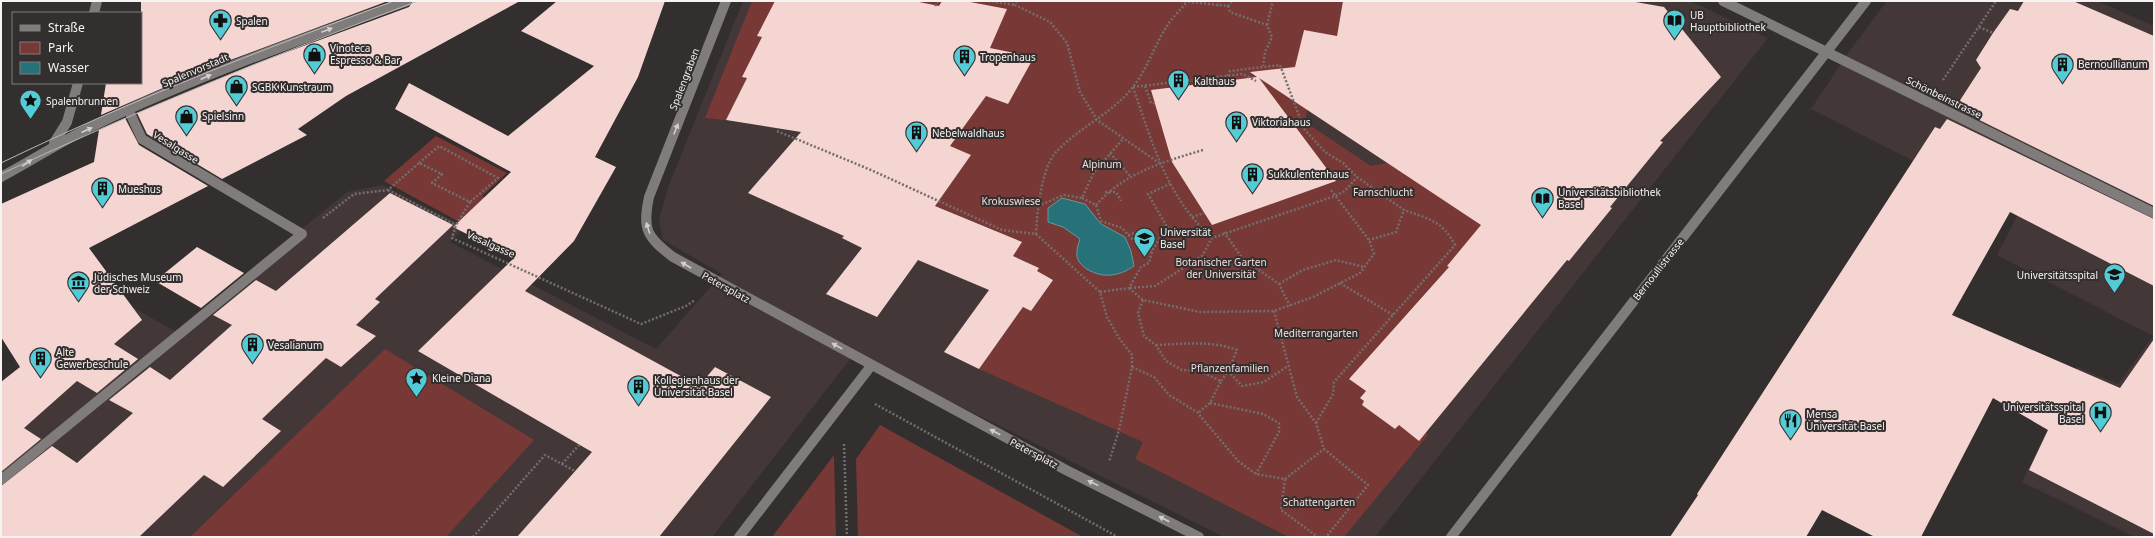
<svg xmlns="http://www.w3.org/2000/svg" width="2155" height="538" font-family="'Noto Sans',sans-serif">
	<rect width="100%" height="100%" fill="#332f2e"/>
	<g fill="#433837">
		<path d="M743,1H1690L1768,38L1375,537H1224L854,354L712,537H1V382L20,367L132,307L176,332L347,192L382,185L465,227L450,242L656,349L722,274L663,240L659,220L669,185Z"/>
		<path d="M1887,1H2097L2154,26V537H2135L2022,482L2077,367L2118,384L2153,336L1997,255L2018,214L1811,109L1851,49Z"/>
	</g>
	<g fill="#783836">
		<path d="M752,1H775L762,37L742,77L747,78L726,120L705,118Z"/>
		<path d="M865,1H1343L1337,36L1303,30L1302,37L1335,43L1316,65L1305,122L1371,166L1387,163L1490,221L1449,263L1447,266L1449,267L1352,376L1348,378L1366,391L1360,397L1364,401L1362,405L1395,429L1399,425L1409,421L1428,435L1344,537H1289L1135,459L1143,442L979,369L1023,307L1031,311L1053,279L1048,277L1042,286L1030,280L1039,268L1013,256L1022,242L866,177Z"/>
		<path d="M436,136L507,173L482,196L491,201L465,225L384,181Z"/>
		<path d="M385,349L534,440L446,537H190Z"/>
		<path d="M880,425L1083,537H858L856,459Z"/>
		<path d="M834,455L836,537H772Z"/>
	</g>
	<path fill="#267278" stroke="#64999d" d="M1062,198L1085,204L1101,224L1125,237L1131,251L1134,266C1127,271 1120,274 1111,275C1098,277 1074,267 1077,251C1077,247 1079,243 1080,239L1063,227L1048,222V208Z"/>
	<g fill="#f5d5d2">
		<path d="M141,1H388L209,68L101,115L106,83H141Z"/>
		<path d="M413,1H520L346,96L298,129L307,135L222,179L147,134L137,113L252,65L409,7Z"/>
		<path d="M557,1H665L638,77L595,157L616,167L574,241L525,291L699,386L715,367L771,397L659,537H517L592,452L418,351L514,258L453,227L511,172L395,109L409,83L508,136L594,66L521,31Z"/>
		<path d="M775,1H914L939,6L942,1H965L1007,9L990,48L1034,57L1008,104L986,96L950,146L971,155L935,206L1022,242L1013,256L1039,268L1037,271L1053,280L1031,311L1023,307L979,369L944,352L989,290L918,260L877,317L826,294L862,248L842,238L844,236L748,193L801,132L726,120L747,78L742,77L762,37L757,36Z"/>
		<path d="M1343,1H1630L1664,7L1721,77L1660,141L1663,142L1610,207L1612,208L1569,261L1567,260L1419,441L1399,425L1395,429L1362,405L1364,401L1360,398L1366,391L1349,379L1449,267L1447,266L1481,225L1259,78L1336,181L1212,225L1172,162L1151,90L1257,77L1250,72L1295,67L1304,30L1337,36Z"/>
		<path d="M2024,1H2073L2154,36V206L1955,108L1981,68L1976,60L1993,33L2010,9L2018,11Z"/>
		<path d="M125,118L139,145L208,186L89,248L142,320L114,344L138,359L97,393L77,381L24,428L41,439L1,472V382L20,367L1,337V204L94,162L99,130Z"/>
		<path d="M1947,119L2154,219V286L2010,212L1952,315L2120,388L2154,339V534L2029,470L2048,430L1993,398L1921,537H1875L1822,510L1806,537H1670L1698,495L1697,494L1935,127L1940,129Z"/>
		<path d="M390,193L453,225L375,299L380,302L356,325L376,336L341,367L326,358L262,419L281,431L223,487L204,475L139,537H1V486L52,446L77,463L133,413L109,400L150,367L170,380L232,325L213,315L256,280L276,291Z"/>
		<path d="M197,247L244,273L201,308L155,281Z"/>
	</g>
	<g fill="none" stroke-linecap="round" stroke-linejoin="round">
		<g stroke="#726e6d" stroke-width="2.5" stroke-dasharray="2 2" stroke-linecap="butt">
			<path d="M988,1L1015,5"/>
			<path d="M1017,1L1015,5L1050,22L1067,43L1080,92L1097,120L1159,163"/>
			<path d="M1180,1L1228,6"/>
			<path d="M935,6L938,1"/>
			<path d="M1217,6L1219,1"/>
			<path d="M1228,6L1230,12L1267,25L1272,37L1265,52L1263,66"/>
			<path d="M1228,6L1232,1"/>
			<path d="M1267,25L1273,1"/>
			<path d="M1979,27L1993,33"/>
			<path d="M1228,76L1230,71L1280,65L1304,129L1325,152L1343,163L1357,177L1404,210L1396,232L1369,240"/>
			<path d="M1943,80L1996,1"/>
			<path d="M1145,86L1151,103H1155"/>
			<path d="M1133,87C1152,142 1167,198 1212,238"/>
			<path d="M1133,87L1243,74L1256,81"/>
			<path d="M777,131L871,170L1002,230L1036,234C1037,212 1041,169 1056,152C1079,127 1112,114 1133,87C1148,68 1155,43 1169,23C1174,16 1181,9 1187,2"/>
			<path d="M1110,153L1131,177"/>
			<path d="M419,163L439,146L498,178L470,202"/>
			<path d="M388,190L456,225"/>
			<path d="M1105,192H1116L1121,201"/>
			<path d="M1082,198L1096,205L1101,221L1122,228L1134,241L1152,251"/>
			<path d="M1096,205C1124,173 1163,162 1203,150"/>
			<path d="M1038,206L1064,195L1082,198L1094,172L1123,139"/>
			<path d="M1192,217L1204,213"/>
			<path d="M323,218L354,194L388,190L419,163L442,174L432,183L470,202L456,225L452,238L641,324L686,306L695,300"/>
			<path d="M1167,227L1182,232L1201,230"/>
			<path d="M1224,232L1243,259L1279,284L1290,306"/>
			<path d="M1036,234L1100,292L1107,317L1119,338L1132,355V367L1119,430L1109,462"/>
			<path d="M1128,235L1141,231"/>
			<path d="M1340,283L1393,315"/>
			<path d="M1279,284L1303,270L1336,260L1364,267"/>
			<path d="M1129,288L1143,300L1200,312L1274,311L1313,297L1360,273L1374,254L1369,240L1331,190"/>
			<path d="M1130,288L1155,286L1202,256L1212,238L1335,196L1345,191L1357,177"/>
			<path d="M1100,292L1129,288L1141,267L1149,263L1152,251L1167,227L1148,194L1170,184"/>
			<path d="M1143,300L1138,313L1144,336L1156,345L1166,361L1182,370L1199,371L1221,381L1210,403L1198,413"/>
			<path d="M1274,311L1297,397L1316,423L1324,449L1368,485L1326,537"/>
			<path d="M1156,345C1183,344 1211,340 1237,350L1228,371"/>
			<path d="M1132,367L1154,377L1169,395L1197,412L1238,461L1256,474L1285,479L1324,449"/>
			<path d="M1221,381L1228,371L1242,386L1264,382L1288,366"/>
			<path d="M1210,403L1263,414L1279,423V432L1256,474"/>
			<path d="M875,404L1118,537"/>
			<path d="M1316,423L1333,394L1334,382L1455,245C1442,220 1428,219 1404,210"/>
			<path d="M844,444L847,537"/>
			<path d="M562,464L579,445"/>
			<path d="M1285,479L1281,510L1318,537"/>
			<path d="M473,537L545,455L575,471"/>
		</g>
		<g stroke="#817c7c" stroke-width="10">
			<path d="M726,1L649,197C642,230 647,237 673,257L1066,470L1199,537"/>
			<path d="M1723,1L2154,213"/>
			<path d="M94,13L97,1"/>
			<path d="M54,143L67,122L78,83"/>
			<path d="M1,177C33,160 63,140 97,124C197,76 302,39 407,1"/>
			<path d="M1,480L302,234L142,139L129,111"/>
			<path d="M739,537L871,366"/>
			<path d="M1451,537L1866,1"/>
		</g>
		<g stroke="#bab7b6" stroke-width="1">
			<path d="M1,163C129,101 261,50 394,1"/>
			<path d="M1,174C138,110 277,54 418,1"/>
		</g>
	</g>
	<defs><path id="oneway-solid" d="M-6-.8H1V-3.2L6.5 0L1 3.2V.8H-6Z"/></defs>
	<g fill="#d3cfcf">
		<use href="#oneway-solid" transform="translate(327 30) rotate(-21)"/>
		<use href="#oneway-solid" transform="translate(206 77) rotate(-24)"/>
		<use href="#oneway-solid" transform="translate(676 129) rotate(-68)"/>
		<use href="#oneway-solid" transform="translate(87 130) rotate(-25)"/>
		<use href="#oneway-solid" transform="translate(27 163) rotate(-34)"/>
		<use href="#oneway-solid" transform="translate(648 228) rotate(-108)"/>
		<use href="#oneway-solid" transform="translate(686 265) rotate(-150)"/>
		<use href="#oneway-solid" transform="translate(837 346) rotate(-151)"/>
		<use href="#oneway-solid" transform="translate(995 432) rotate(-152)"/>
		<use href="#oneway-solid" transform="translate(1093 483) rotate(-154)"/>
		<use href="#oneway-solid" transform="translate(1164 519) rotate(-153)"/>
	</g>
	<defs>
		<symbol id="pharmacy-pin" viewBox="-11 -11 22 30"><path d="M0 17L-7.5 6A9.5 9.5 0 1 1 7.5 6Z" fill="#52ccd6" stroke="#332f2e"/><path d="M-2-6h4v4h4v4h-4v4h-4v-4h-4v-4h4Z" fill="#111"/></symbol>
		<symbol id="library-pin" viewBox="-11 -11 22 30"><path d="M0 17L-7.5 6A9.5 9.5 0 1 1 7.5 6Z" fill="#52ccd6" stroke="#332f2e"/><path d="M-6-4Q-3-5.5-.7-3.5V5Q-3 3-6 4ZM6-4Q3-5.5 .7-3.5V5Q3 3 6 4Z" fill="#111"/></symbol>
		<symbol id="shop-pin" viewBox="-11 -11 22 30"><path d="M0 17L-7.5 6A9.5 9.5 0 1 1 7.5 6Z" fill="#52ccd6" stroke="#332f2e"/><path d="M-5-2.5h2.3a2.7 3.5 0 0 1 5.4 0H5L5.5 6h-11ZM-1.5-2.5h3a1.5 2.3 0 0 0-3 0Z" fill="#111"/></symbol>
		<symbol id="building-pin" viewBox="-11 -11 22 30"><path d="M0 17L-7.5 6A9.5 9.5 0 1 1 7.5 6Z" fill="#52ccd6" stroke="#332f2e"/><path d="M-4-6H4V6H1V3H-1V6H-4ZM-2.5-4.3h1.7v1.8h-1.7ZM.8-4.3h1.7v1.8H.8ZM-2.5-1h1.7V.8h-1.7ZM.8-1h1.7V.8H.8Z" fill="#111"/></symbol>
		<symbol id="sight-pin" viewBox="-11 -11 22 30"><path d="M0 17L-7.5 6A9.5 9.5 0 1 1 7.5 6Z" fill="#52ccd6" stroke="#332f2e"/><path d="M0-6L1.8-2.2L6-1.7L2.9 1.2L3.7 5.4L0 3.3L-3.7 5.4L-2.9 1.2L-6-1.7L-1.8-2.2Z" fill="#111"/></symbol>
		<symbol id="university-pin" viewBox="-11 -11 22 30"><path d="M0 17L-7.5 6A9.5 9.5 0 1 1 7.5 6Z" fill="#52ccd6" stroke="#332f2e"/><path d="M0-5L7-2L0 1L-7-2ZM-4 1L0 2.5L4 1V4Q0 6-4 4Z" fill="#111"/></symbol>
		<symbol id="museum-pin" viewBox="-11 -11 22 30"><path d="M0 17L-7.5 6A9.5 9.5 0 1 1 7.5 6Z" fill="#52ccd6" stroke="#332f2e"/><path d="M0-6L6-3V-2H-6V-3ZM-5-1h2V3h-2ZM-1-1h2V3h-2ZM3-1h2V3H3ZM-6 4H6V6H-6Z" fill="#111"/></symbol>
		<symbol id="hospital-pin" viewBox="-11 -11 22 30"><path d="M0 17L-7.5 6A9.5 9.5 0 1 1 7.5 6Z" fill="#52ccd6" stroke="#332f2e"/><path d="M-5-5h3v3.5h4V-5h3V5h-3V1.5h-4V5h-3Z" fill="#111"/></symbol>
		<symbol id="restaurant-pin" viewBox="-11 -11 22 30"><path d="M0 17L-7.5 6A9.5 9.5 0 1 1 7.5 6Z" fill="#52ccd6" stroke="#332f2e"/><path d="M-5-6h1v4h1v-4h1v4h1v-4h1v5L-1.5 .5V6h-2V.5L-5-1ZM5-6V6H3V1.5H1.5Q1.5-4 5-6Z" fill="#111"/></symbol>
	</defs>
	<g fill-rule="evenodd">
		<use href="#pharmacy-pin" x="208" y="8" width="25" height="34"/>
		<use href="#library-pin" x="1662" y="8" width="25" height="34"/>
		<use href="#shop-pin" x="302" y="42" width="25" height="34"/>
		<use href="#building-pin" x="952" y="44" width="25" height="34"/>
		<use href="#building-pin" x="2050" y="52" width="25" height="34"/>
		<use href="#building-pin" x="1166" y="68" width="25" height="34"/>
		<use href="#shop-pin" x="224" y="74" width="25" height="34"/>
		<use href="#sight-pin" x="18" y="88" width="25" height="34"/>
		<use href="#shop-pin" x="174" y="104" width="25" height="34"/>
		<use href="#building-pin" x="1224" y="110" width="25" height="34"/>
		<use href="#building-pin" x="904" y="120" width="25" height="34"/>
		<use href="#building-pin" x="1240" y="162" width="25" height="34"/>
		<use href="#building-pin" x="90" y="176" width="25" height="34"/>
		<use href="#library-pin" x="1530" y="186" width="25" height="34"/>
		<use href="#university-pin" x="1132" y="226" width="25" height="34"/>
		<use href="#university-pin" x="2102" y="262" width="25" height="34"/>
		<use href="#museum-pin" x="66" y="270" width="25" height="34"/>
		<use href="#building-pin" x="240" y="332" width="25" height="34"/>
		<use href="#building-pin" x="28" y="346" width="25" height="34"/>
		<use href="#sight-pin" x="404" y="366" width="25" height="34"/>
		<use href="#building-pin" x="626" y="374" width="25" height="34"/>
		<use href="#hospital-pin" x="2088" y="400" width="25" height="34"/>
		<use href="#restaurant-pin" x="1778" y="408" width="25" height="34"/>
	</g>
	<g text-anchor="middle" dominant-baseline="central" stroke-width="4" stroke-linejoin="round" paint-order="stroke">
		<g font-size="10" fill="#f6f3f3" stroke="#332f2e" text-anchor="start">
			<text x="1690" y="15">UB<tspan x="1690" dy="12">Hauptbibliothek</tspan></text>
			<text x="236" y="21">Spalen</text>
			<text x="330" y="48">Vinoteca<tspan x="330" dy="12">Espresso &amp; Bar</tspan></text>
			<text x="980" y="57">Tropenhaus</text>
			<text x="2078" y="64">Bernoullianum</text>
			<text x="1194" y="81">Kalthaus</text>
			<text x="252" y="87">SGBK Kunstraum</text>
			<text x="46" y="101">Spalenbrunnen</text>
			<text x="202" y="116">Spielsinn</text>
			<text x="1252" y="122">Viktoriahaus</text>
			<text x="932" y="133">Nebelwaldhaus</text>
			<text x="1268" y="174">Sukkulentenhaus</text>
			<text x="118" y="189">Mueshus</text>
			<text x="1558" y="192">Universitätsbibliothek<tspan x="1558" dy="12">Basel</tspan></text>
			<text x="1160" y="232">Universität<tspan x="1160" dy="12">Basel</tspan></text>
			<text x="2098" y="275" text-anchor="end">Universitätsspital</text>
			<text x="94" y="277">Jüdisches Museum<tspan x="94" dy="12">der Schweiz</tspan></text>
			<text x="268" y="345">Vesalianum</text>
			<text x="56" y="352">Alte<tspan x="56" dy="12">Gewerbeschule</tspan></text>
			<text x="432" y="378">Kleine Diana</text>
			<text x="654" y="380">Kollegienhaus der<tspan x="654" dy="12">Universität Basel</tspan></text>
			<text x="2084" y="407" text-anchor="end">Universitätsspital<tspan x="2084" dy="12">Basel</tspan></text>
			<text x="1806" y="414">Mensa<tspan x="1806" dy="12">Universität Basel</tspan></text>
		</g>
		<g font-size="10" fill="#f6f3f3" stroke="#332f2e">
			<text transform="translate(195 70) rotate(-23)">Spalenvorstadt</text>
			<text transform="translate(684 79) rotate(-69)">Spalengraben</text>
			<text transform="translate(1944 97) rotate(26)">Schönbeinstrasse</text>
			<text transform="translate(176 147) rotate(32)">Vesalgasse</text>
			<text transform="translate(491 244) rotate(24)">Vesalgasse</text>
			<text transform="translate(1658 269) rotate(-52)">Bernoullistrasse</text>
			<text transform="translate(726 287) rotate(29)">Petersplatz</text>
			<text transform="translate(1034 453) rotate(28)">Petersplatz</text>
		</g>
		<g font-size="10" fill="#f4dedc" stroke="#332f2e">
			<text x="1102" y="164">Alpinum</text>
			<text x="1383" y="192">Farnschlucht</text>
			<text x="1011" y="201">Krokuswiese</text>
			<text x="1221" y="262">Botanischer Garten<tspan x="1221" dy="12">der Universität</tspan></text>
			<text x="1316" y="333">Mediterrangarten</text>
			<text x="1230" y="368">Pflanzenfamilien</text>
			<text x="1319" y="502">Schattengarten</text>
		</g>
	</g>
	<rect width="2155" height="538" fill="none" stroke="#f6f3f3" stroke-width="4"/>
	<rect x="12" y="12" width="130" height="72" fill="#332f2e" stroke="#817d7d"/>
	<rect x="20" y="25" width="20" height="6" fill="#817c7c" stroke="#817d7d"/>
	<text x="48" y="32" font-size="12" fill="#f6f3f3">Straße</text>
	<rect x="20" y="42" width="20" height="12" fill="#783836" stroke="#817d7d"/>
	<text x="48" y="52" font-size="12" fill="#f6f3f3">Park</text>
	<rect x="20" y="62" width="20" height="12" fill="#267278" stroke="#817d7d"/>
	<text x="48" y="72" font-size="12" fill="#f6f3f3">Wasser</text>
</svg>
